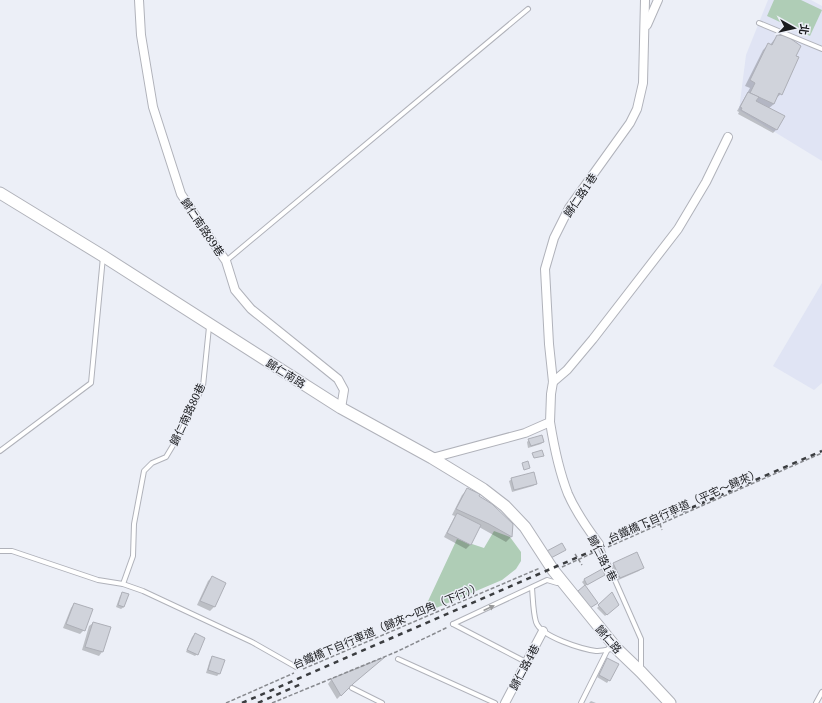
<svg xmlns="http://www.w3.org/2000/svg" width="822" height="703" font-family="'Noto Serif','Noto Sans TC',serif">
	<rect width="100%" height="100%" fill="#eceff7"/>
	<g fill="#e0e4f4">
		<path d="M768,0H811L822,6V161L739,110L746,55Z"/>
		<path d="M822,283V383L814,390L773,366Z"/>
	</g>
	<g fill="#afcdb6">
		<path d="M774,0H801L822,10L810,36L767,16Z"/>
		<path d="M494,531L510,537L521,552V561L516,569L502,580L422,614L457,539L484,548Z"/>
	</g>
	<g fill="#0003">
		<path d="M777,36L795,56L781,94L775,99L774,104L768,109L777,129L773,133L738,114L739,112L737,111L750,88L745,86L763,50L768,45H770Z"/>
		<path d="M529,440L543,442L541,444L528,448L527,442Z"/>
		<path d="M512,479L536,484L533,486L512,492L509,481Z"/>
		<path d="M467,490L512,525L511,537L506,542L479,527L470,545L466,549L444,537L455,516L452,515L462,495Z"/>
		<path d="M614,564L643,567L639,571L616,581L610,568Z"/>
		<path d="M604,575L585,586L582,582L585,579Z"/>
		<path d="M212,577L224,583L214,607L210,611L197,605L208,581Z"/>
		<path d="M123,593L124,607L121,609L116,607L120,596Z"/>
		<path d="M612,593L615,607L605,616L597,608Z"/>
		<path d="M74,604L84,630L80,634L63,628L71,608Z"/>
		<path d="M93,623L102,652L99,656L82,650L89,626Z"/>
		<path d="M195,634L197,654L195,656L186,652L192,637Z"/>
		<path d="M213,657L223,661L219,674L217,676L206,673L210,660Z"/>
		<path d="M379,661L349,687L337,699L328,684L331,680Z"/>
		<path d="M605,662L609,680L607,683L597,677Z"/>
		<path d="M591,701L596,703H589Z"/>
	</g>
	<g fill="#d0d3db" stroke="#adafb7">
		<path d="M777,35L787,36L801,46L796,56L799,57L782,95L779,93L774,104L750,93L755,83L750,80L768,43L772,45Z"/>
		<path d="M748,92L759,97L756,101L785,116L777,130L741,110L742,108L740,107Z"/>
		<path d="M542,435L544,442L531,446L528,439Z"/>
		<path d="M542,450L544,456L534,458L532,453Z"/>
		<path d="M528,461L530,468L524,470L522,463Z"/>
		<path d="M534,472L537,484L514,490L511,478Z"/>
		<path d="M467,488L480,494L479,496L492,504L513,524L512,537L489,524L456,509Z"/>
		<path d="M457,513L481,525L471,545L447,533Z"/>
		<path d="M562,543L566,550L549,559L545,552Z"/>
		<path d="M637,552L644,568L620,578L613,563Z"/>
		<path d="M602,569L605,575L587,585L584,579Z"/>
		<path d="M212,576L226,583L215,607L200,601Z"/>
		<path d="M585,585L598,603L590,608L578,591Z"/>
		<path d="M122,592L129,594L124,607L118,605Z"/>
		<path d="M612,592L619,605L607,615L598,605Z"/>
		<path d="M74,603L93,609L85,631L66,624Z"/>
		<path d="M93,622L111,627L103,652L85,647Z"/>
		<path d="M195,633L205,638L198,655L187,650Z"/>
		<path d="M212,656L225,660L220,674L208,670Z"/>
		<path d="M385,657L354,683L341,696L331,679Z"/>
		<path d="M607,658L619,664L610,681L599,675Z"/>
	</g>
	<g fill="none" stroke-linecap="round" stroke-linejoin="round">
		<defs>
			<g id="lane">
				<path d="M759,23L822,49"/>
				<path d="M226,261L528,9"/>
				<path d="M0,451L91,383L103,257"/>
				<path d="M599,544L641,639V670"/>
				<path d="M0,551H12L98,580L123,584L143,591L252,642L296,667"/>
				<path d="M123,584L133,556L134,524L144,471L152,463L166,457L181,432L203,386L209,327"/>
				<path d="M532,588C533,599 533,612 536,622C541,637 582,649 596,651C602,651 609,649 615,649"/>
				<path d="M453,624L547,580L557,583L560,582"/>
				<path d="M453,624L526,662"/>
				<path d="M398,659L495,703"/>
				<path d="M352,688L382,703"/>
				<path d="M581,703L608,649"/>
				<path d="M816,703L822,692"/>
			</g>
			<g id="street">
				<path d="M139,0L141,35L153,107L181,194L212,241L226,261L235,290L251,309L338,379L344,390L341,408"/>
				<path d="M647,25L658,0"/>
				<path d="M553,382L567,370L593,339L678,229L706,182L728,137"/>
				<path d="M550,422C554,447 559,471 568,494C576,512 587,528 599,544"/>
				<path d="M432,458L525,433L550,422L551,394L553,382L549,344L545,269L554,238L569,208L630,123L637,109L643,83L645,0"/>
				<path d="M505,703L543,631"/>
			</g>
			<path id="secondary" d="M0,193L103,256L341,408L432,458L483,489L505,506L525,527L553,570L617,649L641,672L670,703"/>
		</defs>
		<use href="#lane" stroke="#b0b2ba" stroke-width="6"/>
		<use href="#street" stroke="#b0b2ba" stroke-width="10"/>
		<use href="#secondary" stroke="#b0b2ba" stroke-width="13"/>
		<g stroke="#888a8f" stroke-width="1.5" stroke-dasharray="4 2" stroke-linecap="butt">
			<path d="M658,518L662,530"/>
			<path d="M608,547L822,453"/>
			<path d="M575,554L582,565"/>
			<path d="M562,567L595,552"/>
			<path d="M303,669L540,568"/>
			<path d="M226,703L294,673"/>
			<path d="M272,703L396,652L448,627"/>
		</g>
		<use href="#lane" stroke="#fff" stroke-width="4"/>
		<use href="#street" stroke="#fff" stroke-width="8"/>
		<use href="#secondary" stroke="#fff" stroke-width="11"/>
		<g stroke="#3b3d40" stroke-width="2.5" stroke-dasharray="5 5" stroke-linecap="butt">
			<path d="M242,703L822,451"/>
			<path d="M258,703L301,684"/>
		</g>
	</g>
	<defs><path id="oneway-solid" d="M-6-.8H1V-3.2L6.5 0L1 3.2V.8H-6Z"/></defs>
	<use fill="#98999a" href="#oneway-solid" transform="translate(489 608) rotate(-25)"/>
	<g text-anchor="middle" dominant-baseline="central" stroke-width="3" stroke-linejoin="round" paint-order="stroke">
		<g font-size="11" fill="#1b1c1f" stroke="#eceff7">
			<text transform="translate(580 195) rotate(-56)">歸仁路1巷</text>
			<text transform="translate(203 227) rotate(56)">歸仁南路89巷</text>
			<text transform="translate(286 373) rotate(32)">歸仁南路</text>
			<text transform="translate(187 414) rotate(-65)">歸仁南路80巷</text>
			<text transform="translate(684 505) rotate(-24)">台鐵橋下自行車道（平宅～歸來）</text>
			<text transform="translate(603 558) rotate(63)">歸仁路1巷</text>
			<text transform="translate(387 625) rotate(-23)">台鐵橋下自行車道（歸來～四角（下行））</text>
			<text transform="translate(609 639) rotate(49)">歸仁路</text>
			<text transform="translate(524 667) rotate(-62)">歸仁路4巷</text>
		</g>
	</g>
	<g transform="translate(794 28) rotate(98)" stroke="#eceff7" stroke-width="3" paint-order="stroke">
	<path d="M0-3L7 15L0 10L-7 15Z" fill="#1b1c1f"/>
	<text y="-6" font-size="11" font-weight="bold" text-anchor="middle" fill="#1b1c1f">北</text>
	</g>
</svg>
